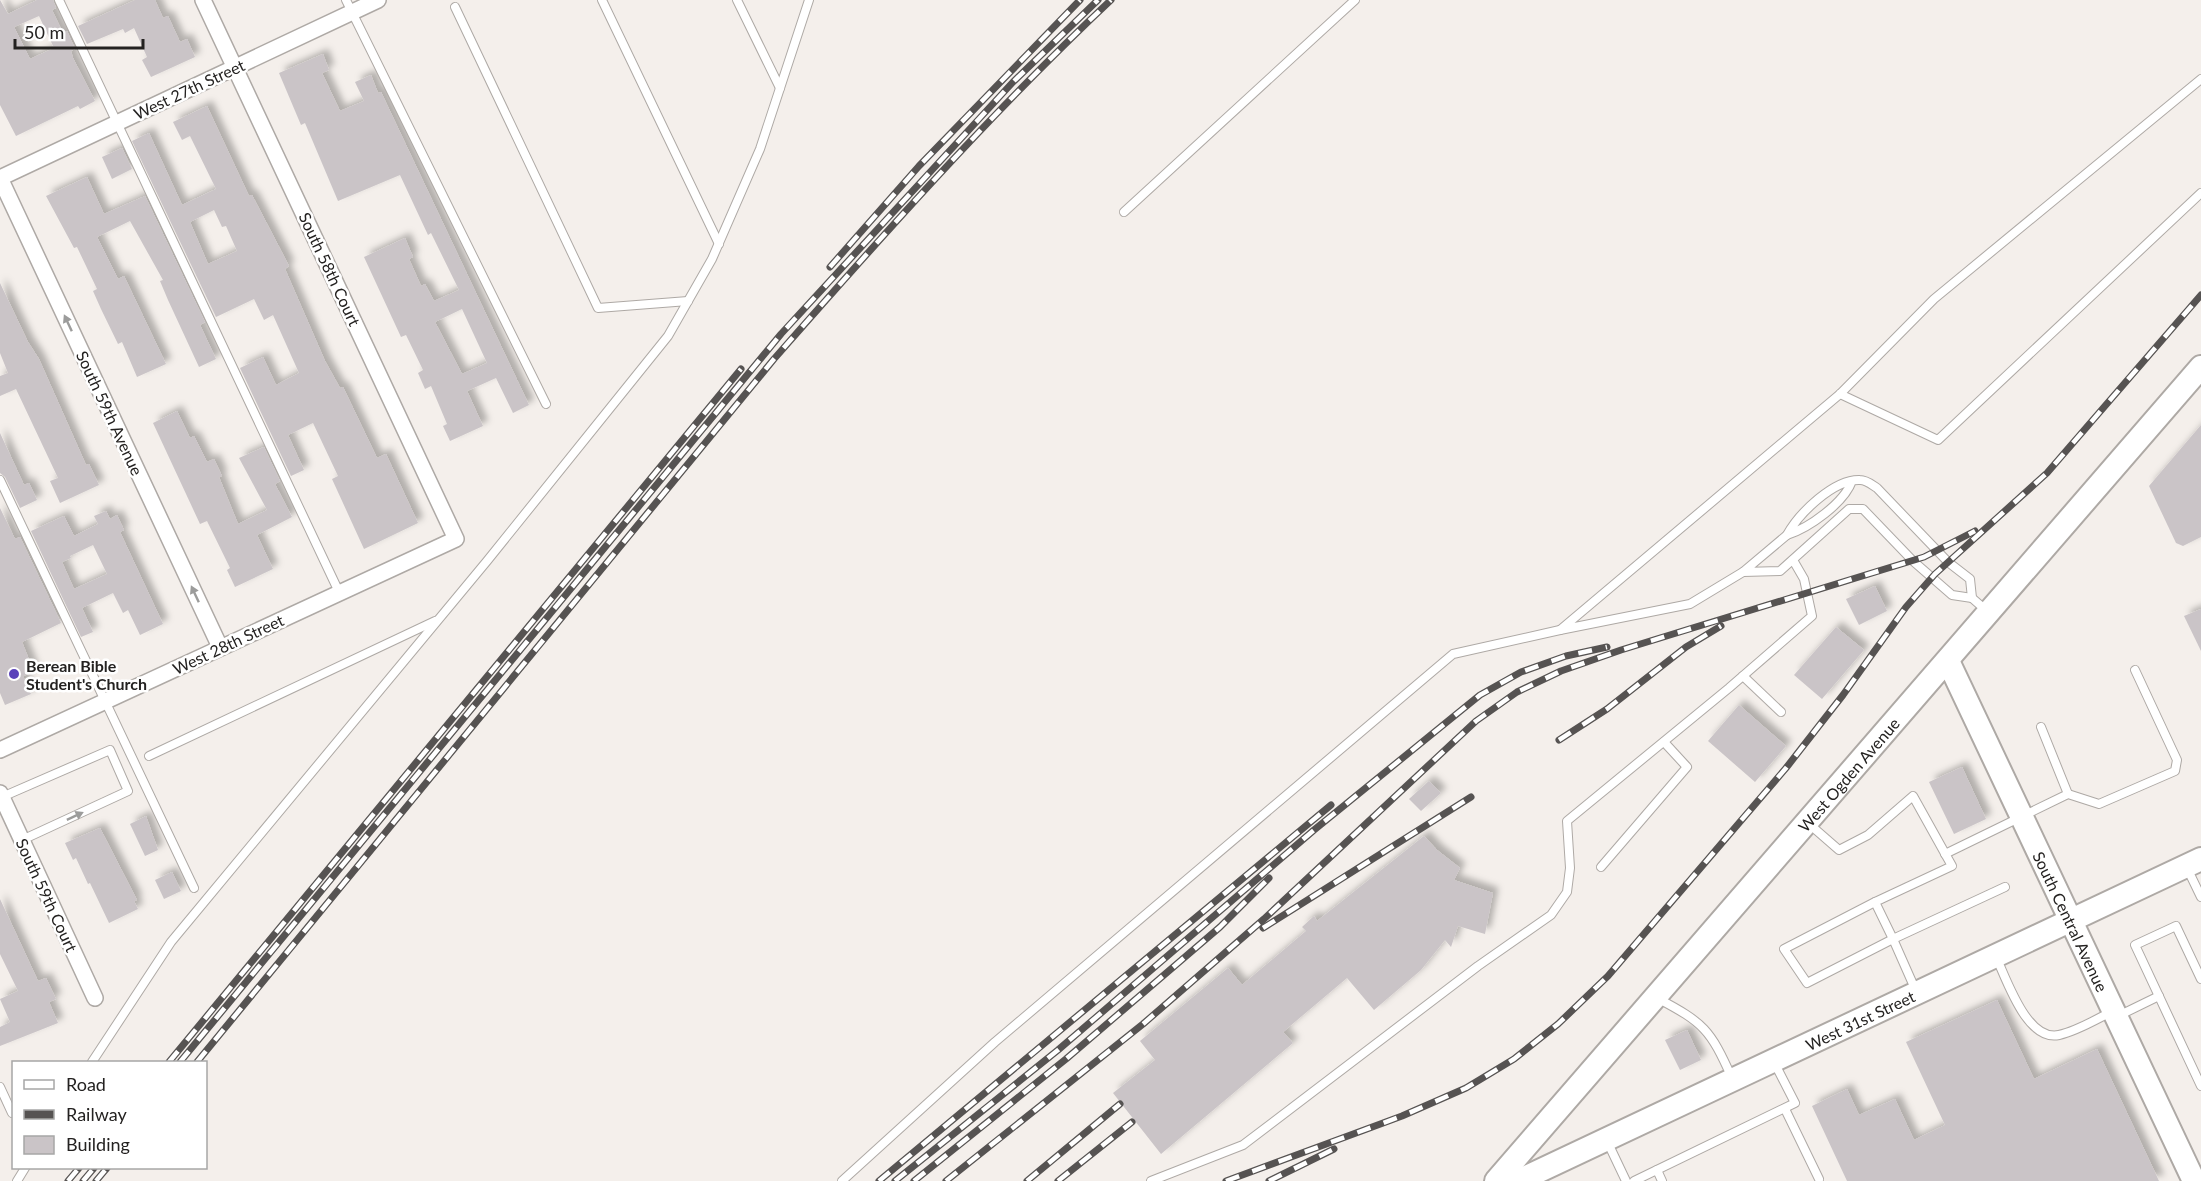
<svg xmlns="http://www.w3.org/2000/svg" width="2201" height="1181" font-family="Lato,sans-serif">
	<defs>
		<filter id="shadow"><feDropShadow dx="5.5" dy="-5.5" stdDeviation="3" flood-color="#0004"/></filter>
	</defs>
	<rect width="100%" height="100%" fill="#f4efeb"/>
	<g fill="#cac4c7" fill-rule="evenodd" filter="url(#shadow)">
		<path d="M0,0L8,14L37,0H53L56,8L52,10L63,33L67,31L75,49L71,51L73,58L95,101L80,109L78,106L16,136L0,105ZM39,16L54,48L30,59L14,27Z"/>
		<path d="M135,0H155L163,18L168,16L180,42L187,39L195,57L151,77L142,60L147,57L134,28L125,33L123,29L87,44L78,26Z"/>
		<path d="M323,54L329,70L322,73L340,111L364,101L355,82L371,75L378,93L381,92L529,405L513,413L496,378L467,391L483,426L450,441L443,426L447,424L431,386L425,389L418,373L423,370L406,335L401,337L364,257L405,238L413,257L409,259L421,286L425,284L434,301L459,290L431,233L428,235L400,175L338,201L305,123L301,125L279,73ZM462,309L487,363L462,374L435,322Z"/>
		<path d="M207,106L249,196L252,195L289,266L285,269L325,361L340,388L343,387L377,458L386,454L418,523L364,549L332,479L338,476L313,423L288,435L304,470L291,476L240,368L263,357L276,385L299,373L273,315L264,320L254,299L216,317L132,141L149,133L182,205L216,189L190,136L182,140L173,122ZM214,210L222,227L226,226L237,251L208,264L190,222Z"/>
		<path d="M122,148L132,169L112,179L102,157Z"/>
		<path d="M87,177L104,214L145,196L205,322L200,325L216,359L199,367L168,300L160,281L163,280L130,221L97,237L118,279L124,276L166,364L137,377L122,342L118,344L101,309L93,291L97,289L77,247L74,248L46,196Z"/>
		<path d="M0,283L28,342L39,359L86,465L89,464L99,485L60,503L50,481L58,478L16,389L0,396V376L8,373L0,353Z"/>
		<path d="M177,411L190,438L194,436L207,462L214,459L222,476L219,477L238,524L267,510L239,458L264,447L280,481L275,484L292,517L257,535L273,569L235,587L227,570L230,568L207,521L200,524L153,423Z"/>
		<path d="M2201,425V537L2183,546L2176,543L2149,486Z"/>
		<path d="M0,433L24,485L29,483L37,500L20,508L5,477L0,473Z"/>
		<path d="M0,508L15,539L20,537L61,623L22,642L34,672L23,676L31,694L5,705L0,693Z"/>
		<path d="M106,511L110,519L117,515L124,530L120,532L163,624L140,635L128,610L123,613L113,593L82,608L93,632L81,637L31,531L64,516L74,536L98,524L94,516ZM93,545L107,574L74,589L62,562L71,558L70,556Z"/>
		<path d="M1875,586L1887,611L1859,625L1846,599Z"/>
		<path d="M2201,609V651L2184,616Z"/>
		<path d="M1836,627L1864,650L1822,699L1794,675Z"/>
		<path d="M1739,705L1786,746L1755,782L1708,741Z"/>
		<path d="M1962,767L1986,819L1954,834L1929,782Z"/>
		<path d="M1429,781L1441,793L1421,811L1409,799Z"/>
		<path d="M146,816L158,850L145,856L130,824Z"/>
		<path d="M100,828L137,900L134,901L138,909L109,923L90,883L88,884L76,858L73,860L65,843Z"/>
		<path d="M1424,836L1437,850L1460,868L1454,880L1493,893L1485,934L1458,926L1451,947L1445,940L1421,970L1374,1010L1347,978L1283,1032L1293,1043L1161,1154L1113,1093L1155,1060L1140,1041L1228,968L1242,985L1306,931L1302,927L1314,916L1317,921Z"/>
		<path d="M172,872L181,891L164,899L155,880Z"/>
		<path d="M0,899L38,981L46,978L56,999L49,1002L58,1023L0,1046V1027L10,1022L0,999L18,991L0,954Z"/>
		<path d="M1997,1000L2034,1079L2097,1049L2159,1181H1847L1812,1106L1847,1089L1859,1115L1895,1099L1914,1140L1945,1125L1906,1042Z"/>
		<path d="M1687,1030L1701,1060L1680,1070L1665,1040Z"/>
	</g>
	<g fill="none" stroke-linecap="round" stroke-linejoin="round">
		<defs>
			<g id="service">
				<path d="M59,0L339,592"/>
				<path d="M346,0L546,404"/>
				<path d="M602,0L719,244"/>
				<path d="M737,0L780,88"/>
				<path d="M455,7L598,308L688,301"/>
				<path d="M1124,212L1355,0"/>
				<path d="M1840,394L1938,440L2201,193"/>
				<path d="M0,480L194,888"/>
				<path d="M1852,481C1844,503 1809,528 1787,535C1799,513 1834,479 1860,480C1867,480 1872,485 1877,488L1948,562L1970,579L1972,598L1988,612"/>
				<path d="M1787,535L1743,572L1780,571L1849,509H1863L1913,561L1952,595L1972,598"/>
				<path d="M1743,572L1690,604L1560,630L1840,394L1934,299L2201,79"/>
				<path d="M1743,676L1781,712"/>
				<path d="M2041,727L2068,794"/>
				<path d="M149,756L435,621"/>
				<path d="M2,797L110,750L128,791L22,840"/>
				<path d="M1808,823L1839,850L1868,835L1913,796L1952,866L1875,902L1893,939L2005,887"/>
				<path d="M1945,854L2068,794L2099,804L2175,771L2177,760L2135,670"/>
				<path d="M1601,867L1687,767L1664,742"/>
				<path d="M2187,868L2201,897"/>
				<path d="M1875,902L1784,949L1807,983L1893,939L1916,991"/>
				<path d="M1996,957C2007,980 2027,1042 2059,1035C2077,1031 2095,1020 2111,1012"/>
				<path d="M2201,979L2176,926L2135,945L2201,1086"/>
				<path d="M1657,998C1704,1023 1710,1029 1732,1078"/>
				<path d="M2118,1016L2159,996"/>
				<path d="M92,1062L171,942L487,561L668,336L712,259L760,149L809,0"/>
				<path d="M0,1087L12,1113"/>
				<path d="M1785,1109L1819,1179"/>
				<path d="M1607,1141L1626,1181"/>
				<path d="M1657,1170L1662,1181"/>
				<path d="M17,1181L25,1168"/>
				<path d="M842,1181L995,1042L1453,654L1560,630"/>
				<path d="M1151,1181L1243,1145L1478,966L1551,915L1567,892L1570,868L1567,821L1729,688L1812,616L1804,579L1793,560"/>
				<path d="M1634,1181L1795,1103L1775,1064"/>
			</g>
			<g id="minor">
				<path d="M0,178L220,647"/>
				<path d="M0,178L378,0"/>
				<path d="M0,750L456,539L203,0"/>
				<path d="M0,793L95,998"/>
			</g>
			<g id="secondary">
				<path id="s1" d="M1948,661L2194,1181"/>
				<path id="s2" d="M1496,1181L2201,367"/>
				<path id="s3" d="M1518,1181L2201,859"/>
			</g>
		</defs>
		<use href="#service" stroke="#aea9a5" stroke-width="10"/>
		<use href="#minor" stroke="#aea9a5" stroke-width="18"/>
		<use href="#secondary" stroke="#aea9a5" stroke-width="26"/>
		<use href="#service" stroke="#fff" stroke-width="8"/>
		<use href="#minor" stroke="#fff" stroke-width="15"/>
		<use href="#secondary" stroke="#fff" stroke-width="22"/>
		<defs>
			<g id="rail">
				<path d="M830,267L919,166L1080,0"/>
				<path d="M1559,740L1607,709L1686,647L1721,626"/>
				<path d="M1263,928L1471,797"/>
				<path d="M169,1062L741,369"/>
				<path d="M180,1062L781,334L1013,82L1098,0"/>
				<path d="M197,1062L774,359C882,236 992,112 1111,0"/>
				<path d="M68,1181L79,1168"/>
				<path d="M83,1181L94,1168"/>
				<path d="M96,1181L107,1168"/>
				<path d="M879,1181L1331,805"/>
				<path d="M895,1181L1058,1050L1314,830L1480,695L1521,672L1566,656L1607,647"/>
				<path d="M914,1181L1066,1059L1220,927L1269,878"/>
				<path d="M946,1181L1143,1024L1264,919L1476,721L1517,692L1561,671L1621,650L1924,557L1975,531"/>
				<path d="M1027,1181L1120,1104"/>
				<path d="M1058,1181L1132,1122"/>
				<path d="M1226,1181L1402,1116L1466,1088L1514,1059L1558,1024L1608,976L1786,768L1843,695L1906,607L1935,574L2047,473L2201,295"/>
				<path d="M1269,1181L1334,1149"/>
			</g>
		</defs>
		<use href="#rail" stroke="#565352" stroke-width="7"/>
		<use href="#rail" stroke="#fff" stroke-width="4.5" stroke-dasharray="14" stroke-linecap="butt"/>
	</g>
	<defs><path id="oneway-solid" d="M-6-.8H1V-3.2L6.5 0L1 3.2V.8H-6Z" transform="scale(1.5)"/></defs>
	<g fill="#9c9c9b">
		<use href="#oneway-solid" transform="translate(68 323) rotate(-115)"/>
		<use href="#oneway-solid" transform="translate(195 594) rotate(-115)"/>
		<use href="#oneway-solid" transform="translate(75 816) rotate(-25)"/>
	</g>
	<circle fill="#5b42ba" stroke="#fff" stroke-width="2" cx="14" cy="674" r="6"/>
	<g text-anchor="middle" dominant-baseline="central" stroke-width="5" stroke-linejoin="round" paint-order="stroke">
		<g font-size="16" fill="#242221" stroke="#fff">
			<text transform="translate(189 89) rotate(-25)">West 27th Street</text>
			<text transform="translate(330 269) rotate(65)">South 58th Court</text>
			<text transform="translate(110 413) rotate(65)">South 59th Avenue</text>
			<text transform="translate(228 644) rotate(-25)">West 28th Street</text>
			<text stroke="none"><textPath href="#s2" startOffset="538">West Ogden Avenue</textPath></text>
			<text transform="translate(47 895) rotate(65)">South 59th Court</text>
			<text stroke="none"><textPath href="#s1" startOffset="288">South Central Avenue</textPath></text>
			<text stroke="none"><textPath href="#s3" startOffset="378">West 31st Street</textPath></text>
		</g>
		<g font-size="16" font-weight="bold" fill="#242221" stroke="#fff" text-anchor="start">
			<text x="26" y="665">Berean Bible<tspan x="26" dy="18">Student's Church</tspan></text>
		</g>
	</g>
	<rect x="12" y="1061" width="195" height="108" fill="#ffffff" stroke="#a7a7a6" stroke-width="1.5"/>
	<rect x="24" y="1080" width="30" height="9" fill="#ffffff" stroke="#a7a7a6" stroke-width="1.5"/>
	<text x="66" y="1091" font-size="18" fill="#242221">Road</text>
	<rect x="24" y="1110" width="30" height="9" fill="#565352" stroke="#a7a7a6" stroke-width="1.5"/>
	<text x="66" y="1121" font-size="18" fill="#242221">Railway</text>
	<rect x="24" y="1136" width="30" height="18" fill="#cac4c7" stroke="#a7a7a6" stroke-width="1.5"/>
	<text x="66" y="1151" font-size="18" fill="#242221">Building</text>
	<path d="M15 39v9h128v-9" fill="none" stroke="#242221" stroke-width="3"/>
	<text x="24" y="39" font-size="18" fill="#242221" stroke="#ffffff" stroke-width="4.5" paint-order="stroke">50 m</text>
</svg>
